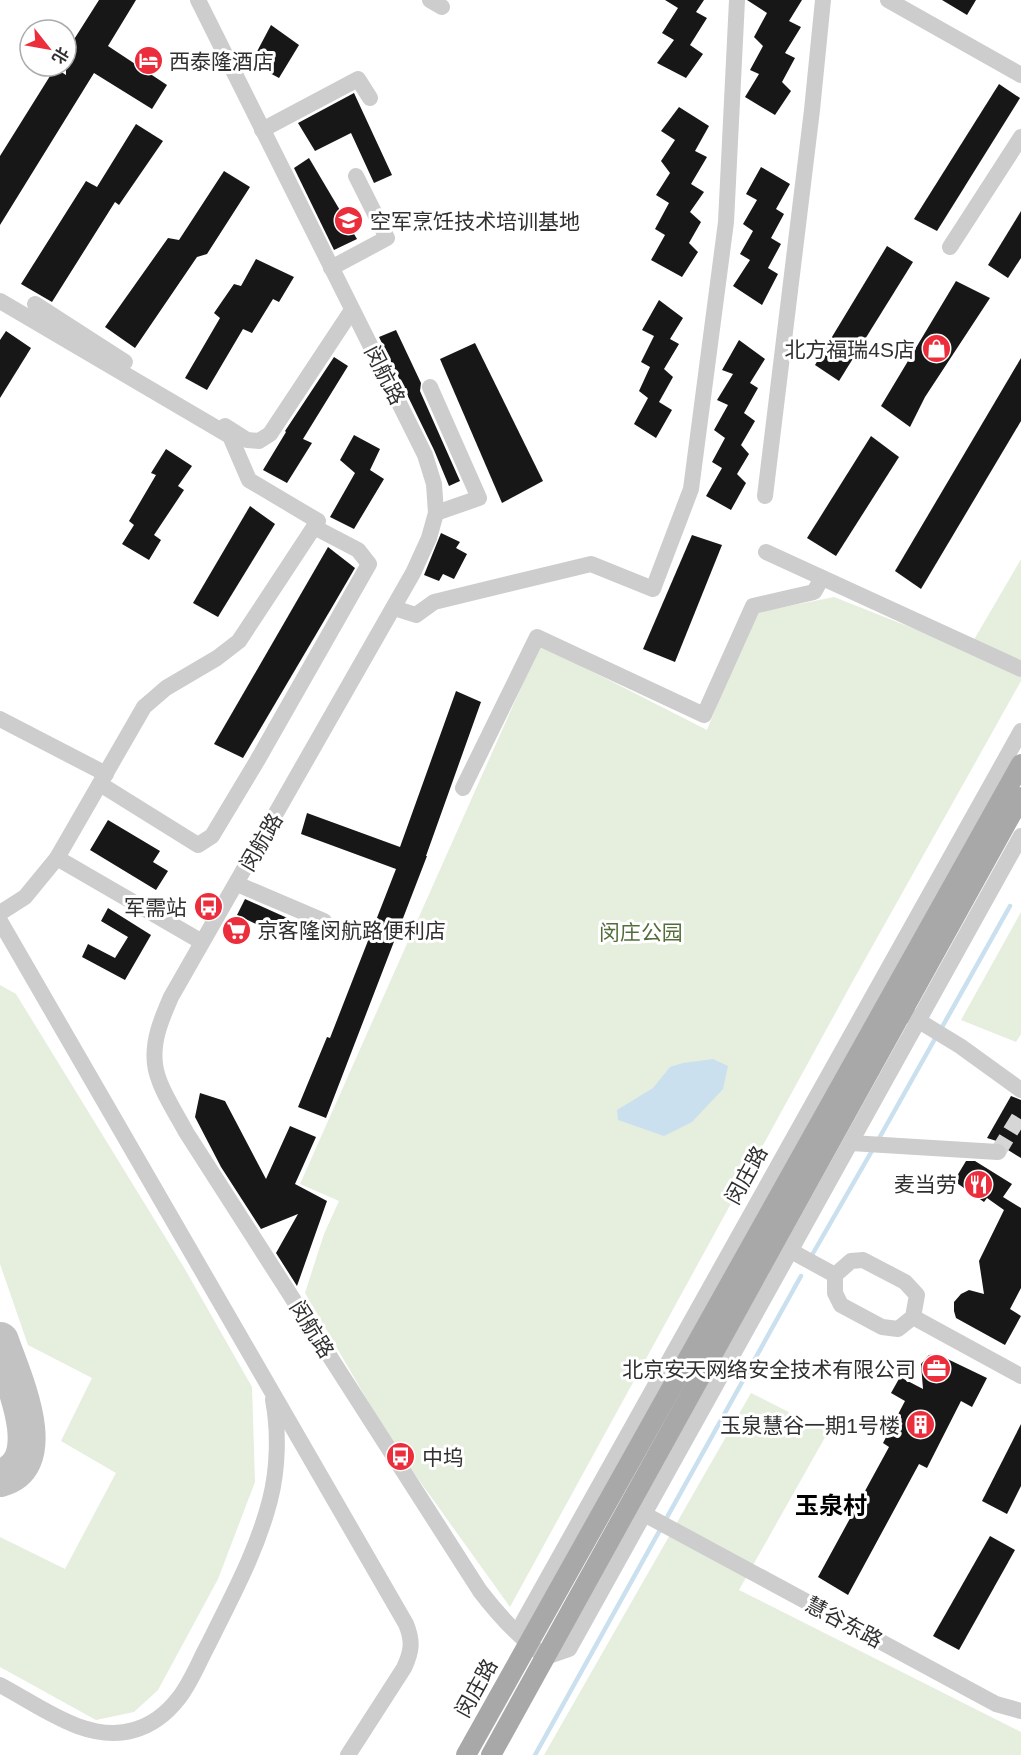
<svg xmlns="http://www.w3.org/2000/svg" width="1021" height="1755" font-family="Helvetica,'Noto Sans SC',sans-serif">
	<rect width="100%" height="100%" fill="#fff"/>
	<g fill="#e6eede">
		<path d="M1021,559V681L854,979L510,1607L391,1441L305,1293L324,1234L339,1201L300,1184L540,645L707,730L754,613L834,597L968,650Z"/>
		<path d="M1021,912V1034L1016,1042L961,1020Z"/>
		<path d="M0,985L16,994L186,1271L252,1387L255,1482L218,1579L158,1690L134,1712L96,1720L0,1667V1537L65,1569L116,1473L61,1441L92,1378L28,1345L0,1264Z"/>
		<path d="M751,1393L828,1432L739,1590L1021,1732V1755H544Z"/>
	</g>
	<path fill="#cae0ee" d="M713,1059L728,1066L723,1089L692,1122L664,1136L618,1120L617,1110L653,1088L670,1067L683,1063Z"/>
	<g fill="none" stroke-linecap="round" stroke-linejoin="round">
		<g stroke="#cae0ee" stroke-width="4.5">
			<path d="M941,1029L1010,906"/>
			<path d="M877,1142L936,1037"/>
			<path d="M812,1255L873,1149"/>
			<path d="M535,1755L801,1276"/>
		</g>
		<path stroke="#c2c2c2" stroke-width="38" d="M0,1341C11,1374 54,1464 0,1478"/>
	</g>
	<g fill="#171717">
		<path d="M99,0H136L108,46L167,85L152,109L94,73L0,225V156L55,68L66,75V52Z"/>
		<path d="M665,0H704L696,12L707,18L690,45L703,54L686,78L657,63L674,40L662,33L678,8Z"/>
		<path d="M747,0H802L789,21L801,27L785,53L795,58L782,82L791,91L775,115L745,97L759,74L750,70L763,46L754,37L767,13Z"/>
		<path d="M942,0H976L967,15Z"/>
		<path d="M271,25L299,45L279,78L251,63Z"/>
		<path d="M999,84L1020,98L937,231L914,219Z"/>
		<path d="M354,93L392,175L374,183L351,133L315,151L298,123Z"/>
		<path d="M679,107L709,126L695,151L707,157L691,184L704,192L690,212L701,222L689,243L698,252L682,277L651,260L665,235L655,229L669,203L656,195L670,173L661,161L675,140L661,131Z"/>
		<path d="M136,124L163,141L119,205L115,202L52,302L21,284L86,181L97,187Z"/>
		<path d="M309,158L357,239L334,250L294,168Z"/>
		<path d="M761,167L790,184L776,209L784,214L771,238L781,244L768,268L778,274L762,305L733,286L750,260L740,254L753,231L743,224L757,200L746,194Z"/>
		<path d="M224,171L250,187L207,254L197,257L135,348L105,327L168,238L179,240Z"/>
		<path d="M1021,211V258L1008,278L988,265Z"/>
		<path d="M887,246L913,262L839,381L815,365Z"/>
		<path d="M256,259L294,277L279,302L273,299L252,333L243,329L207,390L185,378L220,318L214,313L234,284L241,286Z"/>
		<path d="M956,281L990,298L925,397L910,427L881,406Z"/>
		<path d="M659,300L683,318L670,339L679,344L664,369L673,377L659,402L672,410L656,438L634,424L648,398L639,391L650,367L641,362L654,336L642,330Z"/>
		<path d="M396,330L421,383L420,391L460,481L449,486L434,450L379,337Z"/>
		<path d="M6,331L31,348L0,398V340Z"/>
		<path d="M739,340L765,359L750,383L758,388L744,413L755,421L741,445L749,454L737,474L746,483L731,510L706,496L722,468L712,462L725,438L714,430L728,405L717,400L733,374L722,370Z"/>
		<path d="M475,343L543,481L502,503L440,359Z"/>
		<path d="M334,357L348,366L303,439L312,443L287,483L263,470L286,432L285,431Z"/>
		<path d="M1021,358V421L921,589L895,571Z"/>
		<path d="M354,435L380,449L370,470L384,479L354,529L330,517L355,473L340,460Z"/>
		<path d="M871,436L899,457L836,556L807,538Z"/>
		<path d="M166,449L192,466L178,486L184,490L154,535L161,540L149,560L122,544L134,525L129,521L156,475L151,473Z"/>
		<path d="M250,506L275,524L218,617L193,603Z"/>
		<path d="M441,533L460,542L456,548L467,554L454,579L443,574L439,581L424,575Z"/>
		<path d="M692,535L722,545L675,662L643,649Z"/>
		<path d="M328,547L355,568L331,609L243,758L214,744Z"/>
		<path d="M456,691L481,702L426,856H427L326,1118L298,1107L327,1037L330,1038L396,869L301,834L307,813L400,847Z"/>
		<path d="M108,820L160,851L153,862L168,871L156,890L90,850Z"/>
		<path d="M245,899L294,921L286,938L237,915Z"/>
		<path d="M108,908L151,935L125,980L82,957L88,944L115,958L128,937L101,921Z"/>
		<path d="M200,1093L225,1101L266,1179L290,1126L316,1137L295,1184L327,1201L297,1286L276,1253L298,1214L261,1229L221,1167L195,1117Z"/>
		<path d="M1011,1096L1021,1100V1158L1008,1150L1003,1143L987,1138Z"/>
		<path d="M966,1161H975L1012,1184L1003,1197L1021,1208V1288L1010,1309L1021,1316L1005,1345L956,1318L954,1311V1302L961,1294L969,1290L984,1294L979,1261L1004,1210L987,1198L984,1202L954,1181Z"/>
		<path d="M937,1354L987,1378L972,1407L961,1401L927,1468L919,1464L848,1595L818,1577L889,1447L883,1443L905,1401L891,1393L900,1377L923,1389L921,1364L929,1355Z"/>
		<path d="M1021,1424V1486L1007,1514L982,1501Z"/>
		<path d="M990,1536L1015,1550L959,1650L933,1636Z"/>
	</g>
	<g fill="none" stroke-linecap="round" stroke-linejoin="round">
		<path stroke="#d6d6d6" stroke-width="16" stroke-dasharray="16 8" stroke-linecap="butt" d="M998,1152L1021,1114"/>
		<g stroke="#cdcdcd" stroke-width="16">
			<path d="M198,0L425,455L434,484L436,513L429,538L413,573L171,997C162,1018 152,1040 155,1064C157,1085 176,1113 186,1132L480,1591C500,1617 520,1639 546,1657L569,1649L1021,836"/>
			<path d="M430,0L442,7"/>
			<path d="M888,0L1021,75"/>
			<path d="M262,130L358,79L370,98"/>
			<path d="M950,247L1021,137"/>
			<path d="M331,268L387,238L356,176"/>
			<path d="M0,301L230,436L249,480L318,521L239,641L217,658L166,688L144,707L57,858L25,897L0,913"/>
			<path d="M35,304L125,362"/>
			<path d="M430,387L479,498L436,513"/>
			<path d="M225,426L247,440L259,441L270,434L352,310"/>
			<path d="M765,496L812,110L823,0"/>
			<path d="M766,552L1021,669"/>
			<path d="M394,608L416,615L434,602L591,564L653,589L691,489L726,222L737,0"/>
			<path d="M0,719L106,774"/>
			<path d="M100,784L198,845L212,836L257,761L369,564L358,550L314,527"/>
			<path d="M463,788L537,637L704,715L753,606L814,592L822,578"/>
			<path d="M57,858L202,942"/>
			<path d="M237,884L324,921"/>
			<path d="M0,921L406,1624C413,1641 412,1651 404,1668L348,1755"/>
			<path d="M909,1015L960,1046L1021,1090"/>
			<path d="M851,1143L998,1152"/>
			<path d="M791,1251L835,1275"/>
			<path d="M863,1260L905,1282L917,1295L913,1317L898,1329L882,1327L841,1305L835,1293V1275L851,1261Z"/>
			<path d="M913,1317L1021,1376"/>
			<path d="M644,1514L996,1704L1021,1711"/>
			<path d="M528,1644L523,1622L1021,731"/>
			<path d="M0,1685C40,1706 87,1744 134,1730C152,1725 167,1713 178,1699C191,1683 199,1661 209,1643C232,1596 257,1551 270,1500C278,1469 279,1431 273,1400"/>
		</g>
		<g stroke="#a8a8a8" stroke-width="20">
			<path d="M466,1755L1021,764"/>
			<path d="M491,1755L1021,797"/>
		</g>
	</g>
	<defs>
		<symbol id="hotel-disc" viewBox="-11 -11 22 22"><circle r="9.5" fill="#ec2d3b" stroke="#fff"/><path d="M-6-4.5h1.5V1H6V5H4.5V3h-9V5H-6ZM-4 0a1.8 1.8 0 1 1 3.6 0ZM.5 0V-2.5h3Q6-2.5 6 0Z" fill="#fff"/></symbol>
		<symbol id="school-disc" viewBox="-11 -11 22 22"><circle r="9.5" fill="#ec2d3b" stroke="#fff"/><path d="M0-5L7-2L0 1L-7-2ZM-4 1L0 2.5L4 1V4Q0 6-4 4Z" fill="#fff"/></symbol>
		<symbol id="shop-disc" viewBox="-11 -11 22 22"><circle r="9.5" fill="#ec2d3b" stroke="#fff"/><path d="M-5-2.5h2.3a2.7 3.5 0 0 1 5.4 0H5L5.5 6h-11ZM-1.5-2.5h3a1.5 2.3 0 0 0-3 0Z" fill="#fff"/></symbol>
		<symbol id="bus-disc" viewBox="-11 -11 22 22"><circle r="9.5" fill="#ec2d3b" stroke="#fff"/><path d="M-5-6H5V4H4V6H2V4H-2V6H-4V4H-5ZM-3.5-4V0h7V-4ZM-3.5 1.2v1.5H-2V1.2ZM2 1.2v1.5H3.5V1.2Z" fill="#fff"/></symbol>
		<symbol id="supermarket-disc" viewBox="-11 -11 22 22"><circle r="9.5" fill="#ec2d3b" stroke="#fff"/><path d="M-6-5.5h2.5l.6 2H6L4.5 2H-2.5L-4.4-4H-6ZM-1.5 3.2a1.3 1.3 0 1 0 .1 0ZM3 3.2a1.3 1.3 0 1 0 .1 0Z" fill="#fff"/></symbol>
		<symbol id="restaurant-disc" viewBox="-11 -11 22 22"><circle r="9.5" fill="#ec2d3b" stroke="#fff"/><path d="M-5-6h1v4h1v-4h1v4h1v-4h1v5L-1.5 .5V6h-2V.5L-5-1ZM5-6V6H3V1.5H1.5Q1.5-4 5-6Z" fill="#fff"/></symbol>
		<symbol id="office-disc" viewBox="-11 -11 22 22"><circle r="9.5" fill="#ec2d3b" stroke="#fff"/><path d="M-6-3h4V-5.5h4V-3h4V5H-6ZM-1-4.5V-3h2v-1.5ZM-6 0V1H6V0Z" fill="#fff"/></symbol>
		<symbol id="building-disc" viewBox="-11 -11 22 22"><circle r="9.5" fill="#ec2d3b" stroke="#fff"/><path d="M-4-6H4V6H1V3H-1V6H-4ZM-2.5-4.3h1.7v1.8h-1.7ZM.8-4.3h1.7v1.8H.8ZM-2.5-1h1.7V.8h-1.7ZM.8-1h1.7V.8H.8Z" fill="#fff"/></symbol>
	</defs>
	<g fill-rule="evenodd">
		<use href="#hotel-disc" x="132" y="44" width="33" height="33"/>
		<use href="#school-disc" x="332" y="204" width="33" height="33"/>
		<use href="#shop-disc" x="920" y="332" width="33" height="33"/>
		<use href="#bus-disc" x="192" y="890" width="33" height="33"/>
		<use href="#supermarket-disc" x="220" y="914" width="33" height="33"/>
		<use href="#restaurant-disc" x="962" y="1168" width="33" height="33"/>
		<use href="#office-disc" x="920" y="1352" width="33" height="33"/>
		<use href="#building-disc" x="904" y="1408" width="33" height="33"/>
		<use href="#bus-disc" x="384" y="1440" width="33" height="33"/>
	</g>
	<g text-anchor="middle" dominant-baseline="central" stroke-width="6" stroke-linejoin="round" paint-order="stroke">
		<g font-size="21" fill="#303030" stroke="#fff" text-anchor="end">
			<text x="169" y="61" text-anchor="start">西泰隆酒店</text>
			<text x="370" y="221" text-anchor="start">空军烹饪技术培训基地</text>
			<text x="915" y="349">北方福瑞4S店</text>
			<text x="187" y="907">军需站</text>
			<text x="257" y="930" text-anchor="start">京客隆闵航路便利店</text>
			<text x="957" y="1184">麦当劳</text>
			<text x="916" y="1369">北京安天网络安全技术有限公司</text>
			<text x="900" y="1425">玉泉慧谷一期1号楼</text>
			<text x="422" y="1457" text-anchor="start">中坞</text>
		</g>
		<g font-size="21" fill="#303030" stroke="#fff">
			<text transform="translate(385 375) rotate(63)">闵航路</text>
			<text transform="translate(261 842) rotate(-60)">闵航路</text>
			<text transform="translate(746 1175) rotate(-61)">闵庄路</text>
			<text transform="translate(312 1329) rotate(58)">闵航路</text>
			<text transform="translate(844 1622) rotate(28)">慧谷东路</text>
			<text transform="translate(476 1688) rotate(-61)">闵庄路</text>
		</g>
		<g font-size="21" fill="#536e3b" stroke="#fff">
			<text x="641" y="932">闵庄公园</text>
		</g>
		<g font-size="24" font-weight="bold" fill="#000" stroke="#fff">
			<text x="831" y="1505">玉泉村</text>
		</g>
	</g>
	<g transform="translate(48 48) rotate(121)"><circle r="28" fill="#ffffff" stroke="#acacac" stroke-width="1.5"/>
	<path d="M0-4.5L10 22L0 15L-10 22Z" fill="#ec2d3b"/>
	<text y="-9" font-size="16" font-weight="bold" text-anchor="middle" fill="#303030">北</text>
	</g>
</svg>
